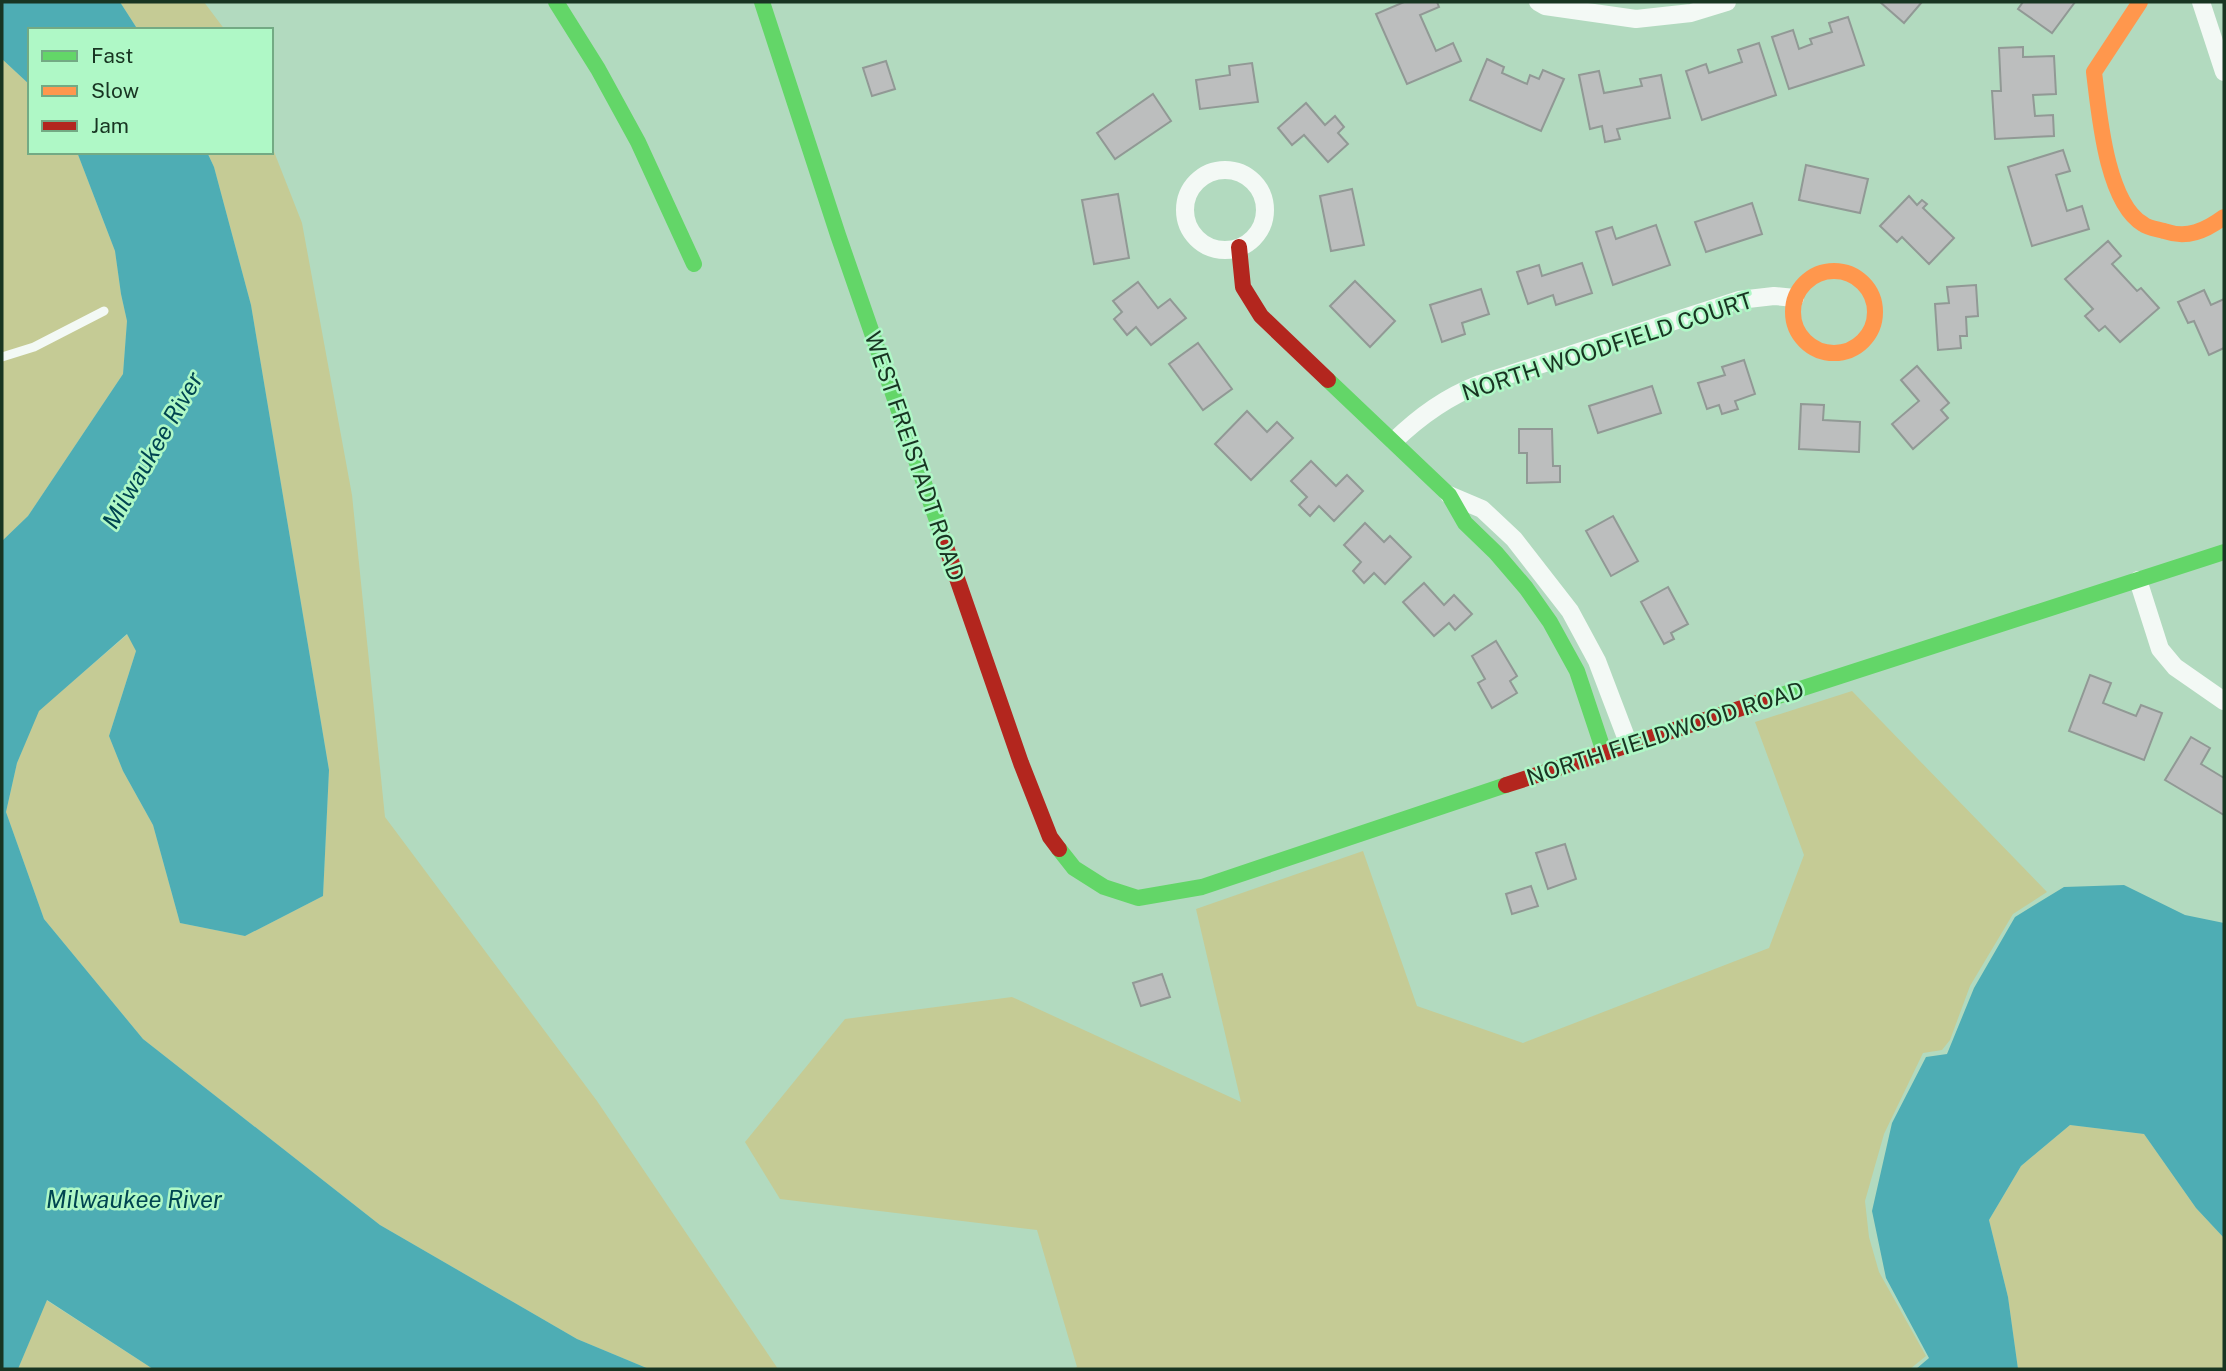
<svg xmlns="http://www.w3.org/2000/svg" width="2226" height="1371" font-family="'Public Sans',sans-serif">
	<rect width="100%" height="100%" fill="#b2dabf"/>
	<g fill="#c5cb95">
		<path d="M120,2H204L225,30H138Z"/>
		<path d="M2,59L30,85V152H77L115,251L121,294L127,321L123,374L28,516L2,541Z"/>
		<path d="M271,144L302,223L352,495L385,817L597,1101L778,1369H649L577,1339L380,1225L143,1039L44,919L6,812L17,763L38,711L128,634L136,651L109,736L123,771L153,825L180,923L245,936L323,896L329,770L251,305L214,167L207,152H271Z"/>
		<path d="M1852,691L2047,892L2013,914L1970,986L1950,1040L1942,1050L1923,1053L1884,1134L1865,1201L1869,1237L1879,1272L1926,1356L1910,1369H1073L1077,1367L1037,1230L780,1199L745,1142L845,1019L1012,997L1241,1102L1196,909L1363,851L1417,1006L1523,1043L1769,948L1804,855L1755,722Z"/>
		<path d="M2070,1125L2144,1134L2196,1208L2224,1238V1369H2018L2008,1297L1989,1220L2021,1166Z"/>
		<path d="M46,1300L153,1369H18Z"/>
	</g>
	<g fill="#4eadb4">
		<path d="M2,2H120L138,30H30V85L2,59Z"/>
		<path d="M77,152H207L214,167L251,305L329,770L323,896L245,936L180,923L153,825L123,771L109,736L136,651L127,634L39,711L17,763L6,812L44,919L143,1039L380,1225L577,1339L649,1369H153L47,1300L18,1369H2V541L28,516L123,374L127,321L121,294L115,251Z"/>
		<path d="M2124,885L2185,915L2224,923V1238L2196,1208L2144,1134L2070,1125L2021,1166L1989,1220L2008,1297L2018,1369H1916L1929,1358L1886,1278L1872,1211L1892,1123L1926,1057L1947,1054L1974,988L2015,917L2064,887Z"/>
	</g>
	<g fill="#bcbebe" stroke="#919995" stroke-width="2">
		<path d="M1404,2H1437L1439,7L1420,15L1436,51L1453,43L1461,61L1407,84L1376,14Z"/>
		<path d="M1880,2H1922L1904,23Z"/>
		<path d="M2023,2H2075L2052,33L2018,9Z"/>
		<path d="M1848,17L1864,65L1789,89L1772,37L1793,30L1799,49L1812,44L1810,39L1832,32L1829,23Z"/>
		<path d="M1759,43L1776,95L1702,120L1686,71L1706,64L1709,73L1742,62L1738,50Z"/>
		<path d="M2023,47V57L2054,56L2056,94L2033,95L2035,116L2053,115L2054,136L1995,139L1992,91H2001L1999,48Z"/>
		<path d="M1487,59L1504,67L1502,73L1527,84L1530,75L1539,79L1543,70L1564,79L1541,131L1470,100Z"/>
		<path d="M886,61L895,89L872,96L863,68Z"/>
		<path d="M1252,63L1258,102L1200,109L1196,80L1230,75L1229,66Z"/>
		<path d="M1599,71L1604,93L1642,86L1640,79L1661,75L1670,118L1617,129L1620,139L1605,142L1602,126L1590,129L1579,75Z"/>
		<path d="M1153,94L1171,121L1115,159L1097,133Z"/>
		<path d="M1306,103L1325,125L1335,116L1344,127L1338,133L1348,144L1328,162L1304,135L1292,145L1278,128Z"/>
		<path d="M2063,150L2070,171L2056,175L2067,211L2082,206L2089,229L2032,246L2008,167Z"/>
		<path d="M1806,165L1868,179L1860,213L1799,200Z"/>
		<path d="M1352,189L1364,245L1331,251L1320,196Z"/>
		<path d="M1118,194L1129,258L1094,264L1082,200Z"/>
		<path d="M1909,196L1917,205L1922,200L1927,204L1923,208L1954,238L1929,264L1902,237L1897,242L1880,226Z"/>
		<path d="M1752,203L1762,234L1706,252L1695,222Z"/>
		<path d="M1656,225L1670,265L1613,285L1596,232L1612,227L1616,239Z"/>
		<path d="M2108,241L2121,256L2112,264L2137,291L2141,288L2159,308L2120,342L2105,326L2099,331L2085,316L2093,309L2065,279Z"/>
		<path d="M1582,263L1592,293L1556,305L1553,295L1528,304L1517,272L1539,265L1542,276Z"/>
		<path d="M1355,281L1395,321L1370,347L1330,306Z"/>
		<path d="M1138,282L1158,308L1170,299L1186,318L1151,345L1136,327L1127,335L1114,319L1122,312L1113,301Z"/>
		<path d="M1976,285L1978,316L1966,317L1967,336H1960L1961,348L1938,350L1935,304L1949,303L1947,287Z"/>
		<path d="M1481,289L1489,314L1462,323L1465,334L1442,342L1430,305Z"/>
		<path d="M2204,290L2211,305L2224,299V348L2209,355L2194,321L2188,323L2178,302Z"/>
		<path d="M1198,343L1232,389L1203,410L1169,364Z"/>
		<path d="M1744,360L1755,394L1735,401L1738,409L1722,414L1719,405L1707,409L1698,383L1725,375L1722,367Z"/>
		<path d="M1917,366L1949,403L1941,410L1948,418L1913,449L1892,424L1919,401L1901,380Z"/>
		<path d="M1652,386L1661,413L1598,433L1589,406Z"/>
		<path d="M1801,404L1824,405L1823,420L1860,422L1859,452L1799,449Z"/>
		<path d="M1247,411L1267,432L1277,422L1293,438L1251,480L1215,444Z"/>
		<path d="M1519,429H1552L1553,466H1560V482L1527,483V453H1519Z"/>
		<path d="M1311,461L1336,486L1347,475L1363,491L1334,521L1319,506L1310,516L1299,505L1307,497L1291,481Z"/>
		<path d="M1613,516L1638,561L1611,576L1586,531Z"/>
		<path d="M1365,523L1384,542L1390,536L1411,557L1385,584L1374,573L1364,583L1353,571L1361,562L1344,545Z"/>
		<path d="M1424,583L1444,605L1454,595L1472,614L1455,630L1449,623L1434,636L1403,602Z"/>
		<path d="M1668,587L1688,624L1671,633L1674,639L1664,644L1641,602Z"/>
		<path d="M1496,641L1517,676L1510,681L1517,693L1492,708L1478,683L1485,679L1472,656Z"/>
		<path d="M2090,675L2111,683L2103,703L2136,716L2141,705L2162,713L2144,760L2069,731Z"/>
		<path d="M2191,737L2210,748L2201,764L2224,778V815L2165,780Z"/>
		<path d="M1565,844L1576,879L1548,889L1536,853Z"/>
		<path d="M1531,886L1538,906L1512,914L1506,894Z"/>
		<path d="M1162,974L1170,997L1141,1006L1133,983Z"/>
	</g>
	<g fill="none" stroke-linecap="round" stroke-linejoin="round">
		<path stroke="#f3f9f5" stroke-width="9" d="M2,357L34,347L104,311"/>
		<g stroke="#f3f9f5" stroke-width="18">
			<path d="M1538,2L1545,6L1636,19L1691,13L1727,2"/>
			<path d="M2201,2L2224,72"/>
			<circle cx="1225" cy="210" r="40"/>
			<path d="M1394,441C1420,416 1446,397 1480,384L1739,300L1774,296L1795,298"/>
			<path d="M1449,495L1482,509L1514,539L1570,611L1597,661L1629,745"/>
			<path d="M2138,580L2160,649L2175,667L2224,701"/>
		</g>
		<g stroke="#63d668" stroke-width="16">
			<path d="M556,2L598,69L638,142L694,264"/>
			<path d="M762,2L838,235L943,538"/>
			<path d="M1328,380L1449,495L1465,523L1496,553L1526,588L1550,622L1577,671L1604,752"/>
			<path d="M1760,702L2224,552"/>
			<path d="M1059,849L1074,868L1104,887L1138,898L1202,887L1506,785"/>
		</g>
		<g stroke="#ff974d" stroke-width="16">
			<path d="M2140,2L2094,72C2099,112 2106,202 2143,224C2148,228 2157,229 2164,231C2187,239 2205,231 2224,217"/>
			<circle cx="1834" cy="312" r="41"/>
		</g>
		<g stroke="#b3261e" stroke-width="16">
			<path d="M1239,247L1243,287L1261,316L1328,380"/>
			<path d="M943,538L1021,763L1050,837L1059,849"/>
			<path d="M1506,785L1760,702"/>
		</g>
	</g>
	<g text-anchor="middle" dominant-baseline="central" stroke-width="5" stroke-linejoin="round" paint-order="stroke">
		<g font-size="23" fill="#183522" stroke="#aff8c6">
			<text transform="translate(1607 346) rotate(-18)">NORTH WOODFIELD COURT</text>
			<text transform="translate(915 456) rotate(71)">WEST FREISTADT ROAD</text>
			<text transform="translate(1665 733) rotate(-18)">NORTH FIELDWOOD ROAD</text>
		</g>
		<g font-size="24" font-style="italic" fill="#004551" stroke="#aff8c6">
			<text transform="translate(152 450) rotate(-60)">Milwaukee River</text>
			<text x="134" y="1199">Milwaukee River</text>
		</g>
	</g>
	<rect width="2226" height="1371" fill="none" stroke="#183522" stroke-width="7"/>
	<rect x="28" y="28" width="245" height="126" fill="#aff8c6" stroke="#73aa84" stroke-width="2"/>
	<rect x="42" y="51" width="35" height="10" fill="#63d668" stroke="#73aa84" stroke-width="2"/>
	<text x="91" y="63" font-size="21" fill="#183522">Fast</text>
	<rect x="42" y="86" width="35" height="10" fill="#ff974d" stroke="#73aa84" stroke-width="2"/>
	<text x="91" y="98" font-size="21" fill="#183522">Slow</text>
	<rect x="42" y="121" width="35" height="10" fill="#b3261e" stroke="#73aa84" stroke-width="2"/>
	<text x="91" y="133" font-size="21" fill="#183522">Jam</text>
</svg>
